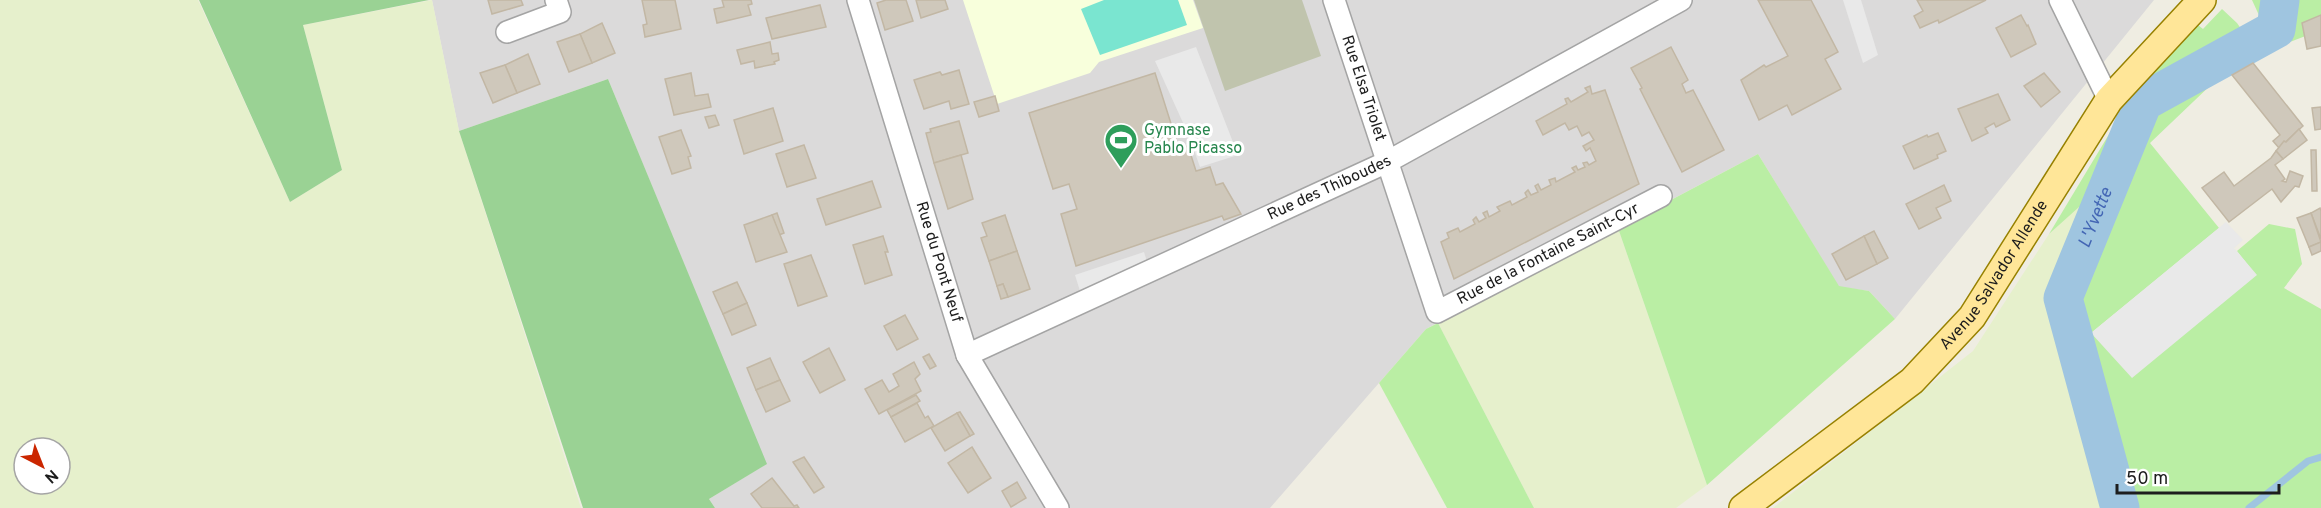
<svg xmlns="http://www.w3.org/2000/svg" width="2321" height="508" font-family="Overpass,sans-serif">
	<rect width="100%" height="100%" fill="#efede2"/>
	<path fill="#dbdada" d="M432,0H2154L1895,319L1869,291L1839,287L1758,154L1426,329L1270,508H715L709,499L766,464L608,79L459,131Z"/>
	<path fill="#f8ffdc" d="M963,0H1193L1203,28L1099,62L1090,73L997,104Z"/>
	<path fill="#c0c4ad" d="M1194,0H1302L1321,56L1225,91Z"/>
	<g fill="#e6f0cc" fill-rule="evenodd">
		<path d="M0,0H198L290,202L342,170L303,25L432,0L459,131L581,508H0ZM24,448H60V484H24Z"/>
		<path d="M2079,206L2064,331L2082,403L2096,475L2106,508H1773L1973,351L2049,234Z"/>
		<path d="M1618,228L1707,485L1676,508H1534L1438,323Z"/>
	</g>
	<g fill="#baeea4">
		<path d="M2252,0H2321V30L2274,48Z"/>
		<path d="M2222,9L2237,23L2259,55L2215,81L2150,143L2219,228L2091,333L2256,275L2237,251L2269,224L2295,229L2302,264L2284,288L2321,309V508H2106L2096,475L2082,403L2064,331L2079,207L2049,234L2132,96L2198,25L2203,29Z"/>
		<path d="M1758,154L1839,286L1869,291L1895,319L1707,485L1618,228Z"/>
		<path d="M1438,323L1534,508H1447L1379,383L1426,329Z"/>
	</g>
	<g fill="#9ad294">
		<path d="M199,0H429L303,25L342,170L290,202Z"/>
		<path d="M608,79L767,464L709,499L715,508H583L459,131Z"/>
	</g>
	<path fill="#7ae5d0" d="M1104,0H1178L1187,25L1100,55L1081,9Z"/>
	<g fill="#e9e9e9">
		<path d="M1843,0H1861L1878,55L1863,63Z"/>
		<path d="M1196,47L1238,155L1200,167L1189,136L1155,61Z"/>
		<path d="M2226,222L2243,240L2234,248L2257,275L2132,378L2091,333Z"/>
		<path d="M1144,252L1149,268L1080,291L1075,275Z"/>
	</g>
	<g fill="none" stroke-linecap="round" stroke-linejoin="round">
		<path stroke="#9fc5e0" stroke-width="7" d="M2249,508L2308,461L2321,457"/>
		<path stroke="#9fc5e0" stroke-width="39" id="s1" d="M2120,508L2063,298L2143,102L2276,29L2280,0"/>
	</g>
	<g fill="#cfc8bb" stroke="#c2b7a4" stroke-width="1.5">
		<path d="M488,0H521L523,5L492,14Z"/>
		<path d="M642,0H675L681,29L645,37L643,25L647,24Z"/>
		<path d="M722,0H751L752,4L748,5L751,15L717,23L714,9L724,7Z"/>
		<path d="M886,0H906L913,21L885,30L877,3Z"/>
		<path d="M916,0H945L948,9L921,18Z"/>
		<path d="M1758,0H1811L1838,52L1825,59L1841,89L1792,115L1787,105L1759,120L1741,80L1764,65L1766,67L1788,56Z"/>
		<path d="M1917,0H1986L1939,23L1938,20L1920,28L1914,16L1923,11Z"/>
		<path d="M820,5L826,27L772,39L766,18Z"/>
		<path d="M2021,15L2027,26L2028,25L2036,44L2011,57L1996,28Z"/>
		<path d="M2321,15V46L2307,49L2302,23Z"/>
		<path d="M602,23L615,53L592,63L580,34Z"/>
		<path d="M580,34L592,63L569,72L557,42Z"/>
		<path d="M770,42L772,54L778,53L779,60L774,62L775,64L755,68L754,61L741,64L737,50Z"/>
		<path d="M1671,47L1688,80L1682,84L1686,93L1693,90L1724,150L1682,172L1640,89L1642,88L1631,68Z"/>
		<path d="M528,54L540,84L517,93L505,65Z"/>
		<path d="M2253,63L2303,126L2279,148L2273,141L2280,135L2232,75Z"/>
		<path d="M505,65L517,93L493,103L480,73Z"/>
		<path d="M959,70L969,104L951,109L949,101L924,109L914,80L940,72L942,75Z"/>
		<path d="M691,73L695,96L708,94L711,107L674,115L665,79Z"/>
		<path d="M1155,73L1179,149L1188,146L1196,171L1210,167L1216,185L1223,183L1241,214L1224,220L1222,216L1076,266L1061,214L1077,209L1069,184L1053,189L1029,113Z"/>
		<path d="M2044,73L2060,92L2041,107L2024,86Z"/>
		<path d="M1590,86L1592,94L1605,90L1639,184L1454,279L1441,242L1449,238L1447,233L1458,228L1460,232L1475,224L1473,220L1476,217L1479,222L1486,218L1483,213L1487,211L1489,217L1500,211L1497,207L1510,201L1512,205L1527,197L1525,193L1528,190L1531,195L1538,192L1535,186L1538,184L1541,190L1551,185L1549,180L1555,178L1556,182L1575,172L1572,168L1576,166L1578,170L1585,167L1583,163L1587,162L1589,165L1596,161L1590,148L1586,151L1583,146L1594,140L1589,132L1582,136L1577,126L1569,130L1565,123L1543,135L1536,121L1567,104L1565,99L1568,98L1571,102L1588,92L1585,88Z"/>
		<path d="M1998,94L2010,120L1996,127L1994,123L1985,128L1988,133L1972,141L1958,109Z"/>
		<path d="M995,96L999,111L979,117L974,102Z"/>
		<path d="M2321,107V129L2315,130L2312,108Z"/>
		<path d="M773,108L783,141L744,154L734,120Z"/>
		<path d="M715,115L719,125L709,128L705,117Z"/>
		<path d="M959,121L968,153L934,163L926,133L931,132L930,129Z"/>
		<path d="M2299,129L2307,140L2283,159L2276,151L2284,141L2286,142Z"/>
		<path d="M681,130L691,156L688,157L691,168L672,174L659,137Z"/>
		<path d="M1938,133L1946,151L1937,155L1938,158L1914,169L1903,146L1927,135L1928,137Z"/>
		<path d="M804,145L816,178L787,187L776,154Z"/>
		<path d="M2311,150H2316L2317,191H2312Z"/>
		<path d="M2276,151L2283,159L2275,165L2285,179L2282,181L2286,182L2290,171L2303,176L2299,187L2295,186L2281,202L2272,189L2229,222L2202,188L2224,172L2234,186L2271,158Z"/>
		<path d="M961,155L973,199L948,209L934,163Z"/>
		<path d="M872,181L881,207L826,225L817,199Z"/>
		<path d="M1944,185L1951,201L1936,208L1941,218L1919,229L1906,204Z"/>
		<path d="M2320,208L2321,211V239L2311,213Z"/>
		<path d="M777,213L784,233L779,235L772,215Z"/>
		<path d="M2311,213L2321,242L2309,247L2297,218Z"/>
		<path d="M772,215L787,252L756,262L744,225Z"/>
		<path d="M1005,215L1017,251L989,261L981,238L987,236L982,223Z"/>
		<path d="M1874,231L1888,258L1877,264L1864,236Z"/>
		<path d="M883,236L888,252H885L892,275L865,284L853,245Z"/>
		<path d="M1864,236L1877,264L1846,280L1832,254Z"/>
		<path d="M2321,242V251L2312,255L2309,247Z"/>
		<path d="M1017,251L1030,289L1008,297L1003,284L997,286L989,261Z"/>
		<path d="M811,255L827,296L798,306L784,264Z"/>
		<path d="M737,282L747,303L723,314L713,292Z"/>
		<path d="M1003,284L1008,297L1001,299L997,286Z"/>
		<path d="M747,303L756,325L732,335L723,314Z"/>
		<path d="M905,315L918,339L897,350L884,326Z"/>
		<path d="M829,348L845,380L820,393L803,362Z"/>
		<path d="M929,354L936,366L930,369L923,357Z"/>
		<path d="M770,358L780,380L756,390L747,368Z"/>
		<path d="M914,362L920,374L915,379L921,391L879,414L865,389L882,380L889,392L899,386L893,374Z"/>
		<path d="M780,380L790,401L766,412L756,390Z"/>
		<path d="M916,395L920,401L891,417L887,410Z"/>
		<path d="M917,403L925,418L928,416L934,426L905,442L891,417Z"/>
		<path d="M960,412L974,434L970,436L957,413Z"/>
		<path d="M957,413L970,436L945,451L931,428Z"/>
		<path d="M972,447L991,478L968,493L948,463Z"/>
		<path d="M804,457L824,487L814,493L793,462Z"/>
		<path d="M772,478L794,506L797,505L799,508H762L751,494Z"/>
		<path d="M1017,482L1026,498L1011,507L1002,491Z"/>
	</g>
	<g fill="none" stroke-linecap="round" stroke-linejoin="round">
		<defs>
			<g id="minor">
				<path id="s2" d="M858,0L967,355L1058,508"/>
				<path id="s3" d="M1334,0L1437,312L1661,196"/>
				<path d="M2060,0L2109,100"/>
				<path d="M507,32L560,12L556,0"/>
				<path id="s4" d="M967,355L1387,162L1681,0"/>
			</g>
			<g id="major">
				<path id="s5" d="M1743,508L1912,381L1972,317L2109,100L2202,0"/>
			</g>
		</defs>
		<use href="#minor" stroke="#a4a4a4" stroke-width="24"/>
		<use href="#major" stroke="#978100" stroke-width="30"/>
		<use href="#minor" stroke="#fff" stroke-width="21"/>
		<use href="#major" stroke="#ffe698" stroke-width="27"/>
	</g>
	<defs>
		<symbol id="stadium-pin" viewBox="-11 -11 22 30"><path d="M0 17L-7.5 6A9.5 9.5 0 1 1 7.5 6Z" fill="#2e9e5b" stroke="#fff"/><path d="M0-5a6.5 5 0 1 0 0 10a6.5 5 0 1 0 0-10ZM-3.5-1.8h7v3.6h-7Z" fill="#fff"/></symbol>
	</defs>
	<g fill-rule="evenodd">
		<use href="#stadium-pin" x="1102" y="121" width="38" height="52"/>
	</g>
	<g text-anchor="middle" dominant-baseline="central" stroke-width="6" stroke-linejoin="round" paint-order="stroke">
		<g font-size="16" fill="#1d1d1d" stroke="#fff">
			<text stroke="none"><textPath href="#s3" startOffset="93">Rue Elsa Triolet</textPath></text>
			<text stroke="none"><textPath href="#s4" startOffset="399">Rue des Thiboudes</textPath></text>
			<text stroke="none"><textPath href="#s3" startOffset="454">Rue de la Fontaine Saint-Cyr</textPath></text>
			<text stroke="none"><textPath href="#s2" startOffset="274">Rue du Pont Neuf</textPath></text>
			<text stroke="none"><textPath href="#s5" startOffset="346">Avenue Salvador Allende</textPath></text>
		</g>
		<g font-size="16" fill="#27864d" stroke="#fff" text-anchor="start">
			<text x="1144" y="131">Gymnase<tspan x="1144" dy="18">Pablo Picasso</tspan></text>
		</g>
		<g font-size="18" font-style="italic" fill="#4366b4" stroke="#fff">
			<text stroke="none"><textPath href="#s1" startOffset="304">L'Yvette</textPath></text>
		</g>
	</g>
	<g transform="translate(42 466) rotate(138)"><circle r="28" fill="#ffffff" stroke="#a5a5a5" stroke-width="1.5"/>
	<path d="M0-4.5L10 22L0 15L-10 22Z" fill="#cb2600"/>
	<text y="-9" font-size="16" font-weight="bold" text-anchor="middle" fill="#1d1d1d">N</text>
	</g>
	<path d="M2117 484v9h162v-9" fill="none" stroke="#1d1d1d" stroke-width="3"/>
	<text x="2126" y="484" font-size="18" fill="#1d1d1d" stroke="#ffffff" stroke-width="4.5" paint-order="stroke">50 m</text>
</svg>
